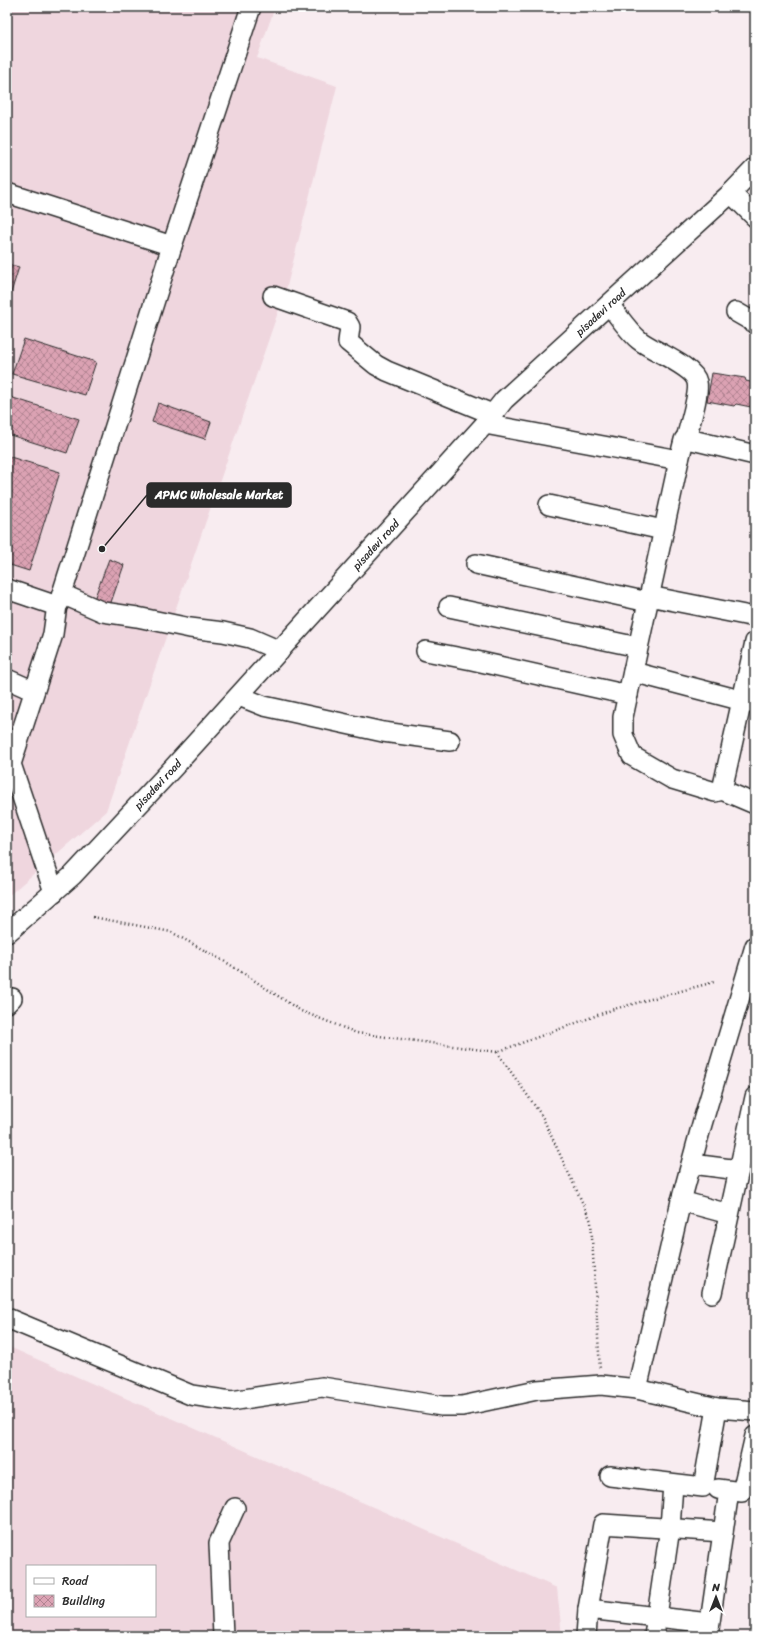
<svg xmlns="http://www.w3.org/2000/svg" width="762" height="1643" font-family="Sriracha,sans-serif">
	<defs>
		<pattern id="building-cross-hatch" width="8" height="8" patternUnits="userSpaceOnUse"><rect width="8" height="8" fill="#dba2b3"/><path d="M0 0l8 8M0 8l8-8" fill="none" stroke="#b28492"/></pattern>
	</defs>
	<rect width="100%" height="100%" fill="#f8ecf0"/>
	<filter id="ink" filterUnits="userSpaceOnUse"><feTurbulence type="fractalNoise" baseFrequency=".025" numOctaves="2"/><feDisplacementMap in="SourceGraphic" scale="8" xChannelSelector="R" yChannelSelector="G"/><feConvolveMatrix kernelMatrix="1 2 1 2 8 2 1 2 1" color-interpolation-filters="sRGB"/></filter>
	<g filter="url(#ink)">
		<g fill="#efd6de" fill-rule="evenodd">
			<path d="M7,7H275L257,58L337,86L287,286L106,811L7,897Z"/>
			<path d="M7,1346L557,1588L562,1636H7ZM27,1566H155V1616H27Z"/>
		</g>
		<g fill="url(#building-cross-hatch)" stroke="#2b2b2b">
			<path d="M7,264L19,267L10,296L7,295Z"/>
			<path d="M24,339L96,362L85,395L12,374Z"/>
			<path d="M712,373L745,378L746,381L755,383L751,407L736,404L734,406L707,401Z"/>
			<path d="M7,396L79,419L67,453L7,434Z"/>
			<path d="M158,403L211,422L205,439L152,422Z"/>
			<path d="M7,456L60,472L29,571L7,564Z"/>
			<path d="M109,559L124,565L109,608L93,602Z"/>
		</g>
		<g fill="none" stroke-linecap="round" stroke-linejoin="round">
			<defs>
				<g id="minor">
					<path d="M7,193L172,246"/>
					<path d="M731,193L755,217"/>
					<path d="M273,296L347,322L350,327L348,342L376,365L387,371L492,414"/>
					<path d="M609,305C618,315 628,331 639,340C652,351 694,366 697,382C700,393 689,426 686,439"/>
					<path d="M736,312L755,323"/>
					<path d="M485,424L679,460L684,440L688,439L755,455"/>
					<path d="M679,460L623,717V735L632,756L672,779L715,792L722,790L755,804"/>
					<path d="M549,505L663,530"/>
					<path d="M476,564L648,602"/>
					<path d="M7,589L54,605L59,603L172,246L251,7"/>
					<path d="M62,594L103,612L137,617L190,628L223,632L250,638L280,651"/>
					<path d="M649,596L755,617"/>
					<path d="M449,607L638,647"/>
					<path d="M426,651L472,660L628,695"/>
					<path d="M633,672L755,704"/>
					<path d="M7,679L34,691"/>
					<path d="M239,696L264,706L383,732L450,741"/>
					<path d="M722,790L755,642"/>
					<path d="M54,892L11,764L53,634L57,605"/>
					<path id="s1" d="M7,933L73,875L173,768L485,424L504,400L731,193L755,168"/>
					<path d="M7,1003L12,998"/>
					<path d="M692,1164L739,1170L755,1097"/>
					<path d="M681,1201L729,1214"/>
					<path d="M712,1293L739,1170"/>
					<path d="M7,1318L191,1395L231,1401L322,1387L442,1406H462L537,1390L601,1385L637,1389L717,1408L755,1411"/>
					<path d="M637,1389L681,1201L702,1124L755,946"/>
					<path d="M610,1476L703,1487L717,1408"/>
					<path d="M718,1489L742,1492L755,1436"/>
					<path d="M588,1609L603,1524L723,1532"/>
					<path d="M223,1636L219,1543L235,1508"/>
					<path d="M586,1636L588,1609L709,1623"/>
					<path d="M654,1636L670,1528L673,1484"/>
					<path d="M708,1636L729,1491"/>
				</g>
			</defs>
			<use href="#minor" stroke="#2b2b2b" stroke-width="22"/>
			<g stroke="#2b2b2b" stroke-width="2.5" stroke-dasharray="1 3" stroke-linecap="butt">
				<path d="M93,917L171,932L229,964L301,1011L357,1033L497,1052L614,1009L714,982"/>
				<path d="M497,1052L542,1116L591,1221L600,1370"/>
			</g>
			<use href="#minor" stroke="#fff" stroke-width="19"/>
		</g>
	</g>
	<g text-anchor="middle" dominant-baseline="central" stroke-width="3.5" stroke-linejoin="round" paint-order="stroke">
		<g font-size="11" fill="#2b2b2b" stroke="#fff">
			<text stroke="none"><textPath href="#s1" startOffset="860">pisadevi road</textPath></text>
			<text stroke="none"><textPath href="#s1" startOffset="536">pisadevi road</textPath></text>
			<text stroke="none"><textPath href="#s1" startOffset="212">pisadevi road</textPath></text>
		</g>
	</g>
	<path fill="none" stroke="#2b2b2b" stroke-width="1.5" d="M102 549L147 495"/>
	<circle fill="#2b2b2b" stroke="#fff" stroke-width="1.5" cx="102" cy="549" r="4"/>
	<rect fill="#2b2b2b" stroke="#2b2b2b" stroke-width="1.5" x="147" y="483" width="144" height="24" rx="4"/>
	<g font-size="12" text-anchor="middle" font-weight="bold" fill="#fff">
		<text x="219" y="499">APMC Wholesale Market</text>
	</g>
	<rect width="762" height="1643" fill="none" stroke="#fff" stroke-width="24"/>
	<rect x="12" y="12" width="738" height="1619" fill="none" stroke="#2b2b2b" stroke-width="1.5" filter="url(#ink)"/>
	<rect x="26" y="1565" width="130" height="52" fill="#ffffff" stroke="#aaaaaa"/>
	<rect x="34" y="1578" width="20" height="6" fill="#ffffff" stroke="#aaaaaa"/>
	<text x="62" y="1585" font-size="12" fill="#2b2b2b">Road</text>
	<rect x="34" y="1595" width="20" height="12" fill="url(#building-cross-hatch)" stroke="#aaaaaa"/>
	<text x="62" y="1605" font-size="12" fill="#2b2b2b">Building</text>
	<g transform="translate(716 1597)" stroke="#ffffff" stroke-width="3" paint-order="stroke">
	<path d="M0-3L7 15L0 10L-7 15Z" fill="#2b2b2b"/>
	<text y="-6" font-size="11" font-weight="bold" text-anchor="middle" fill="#2b2b2b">N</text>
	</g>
</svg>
